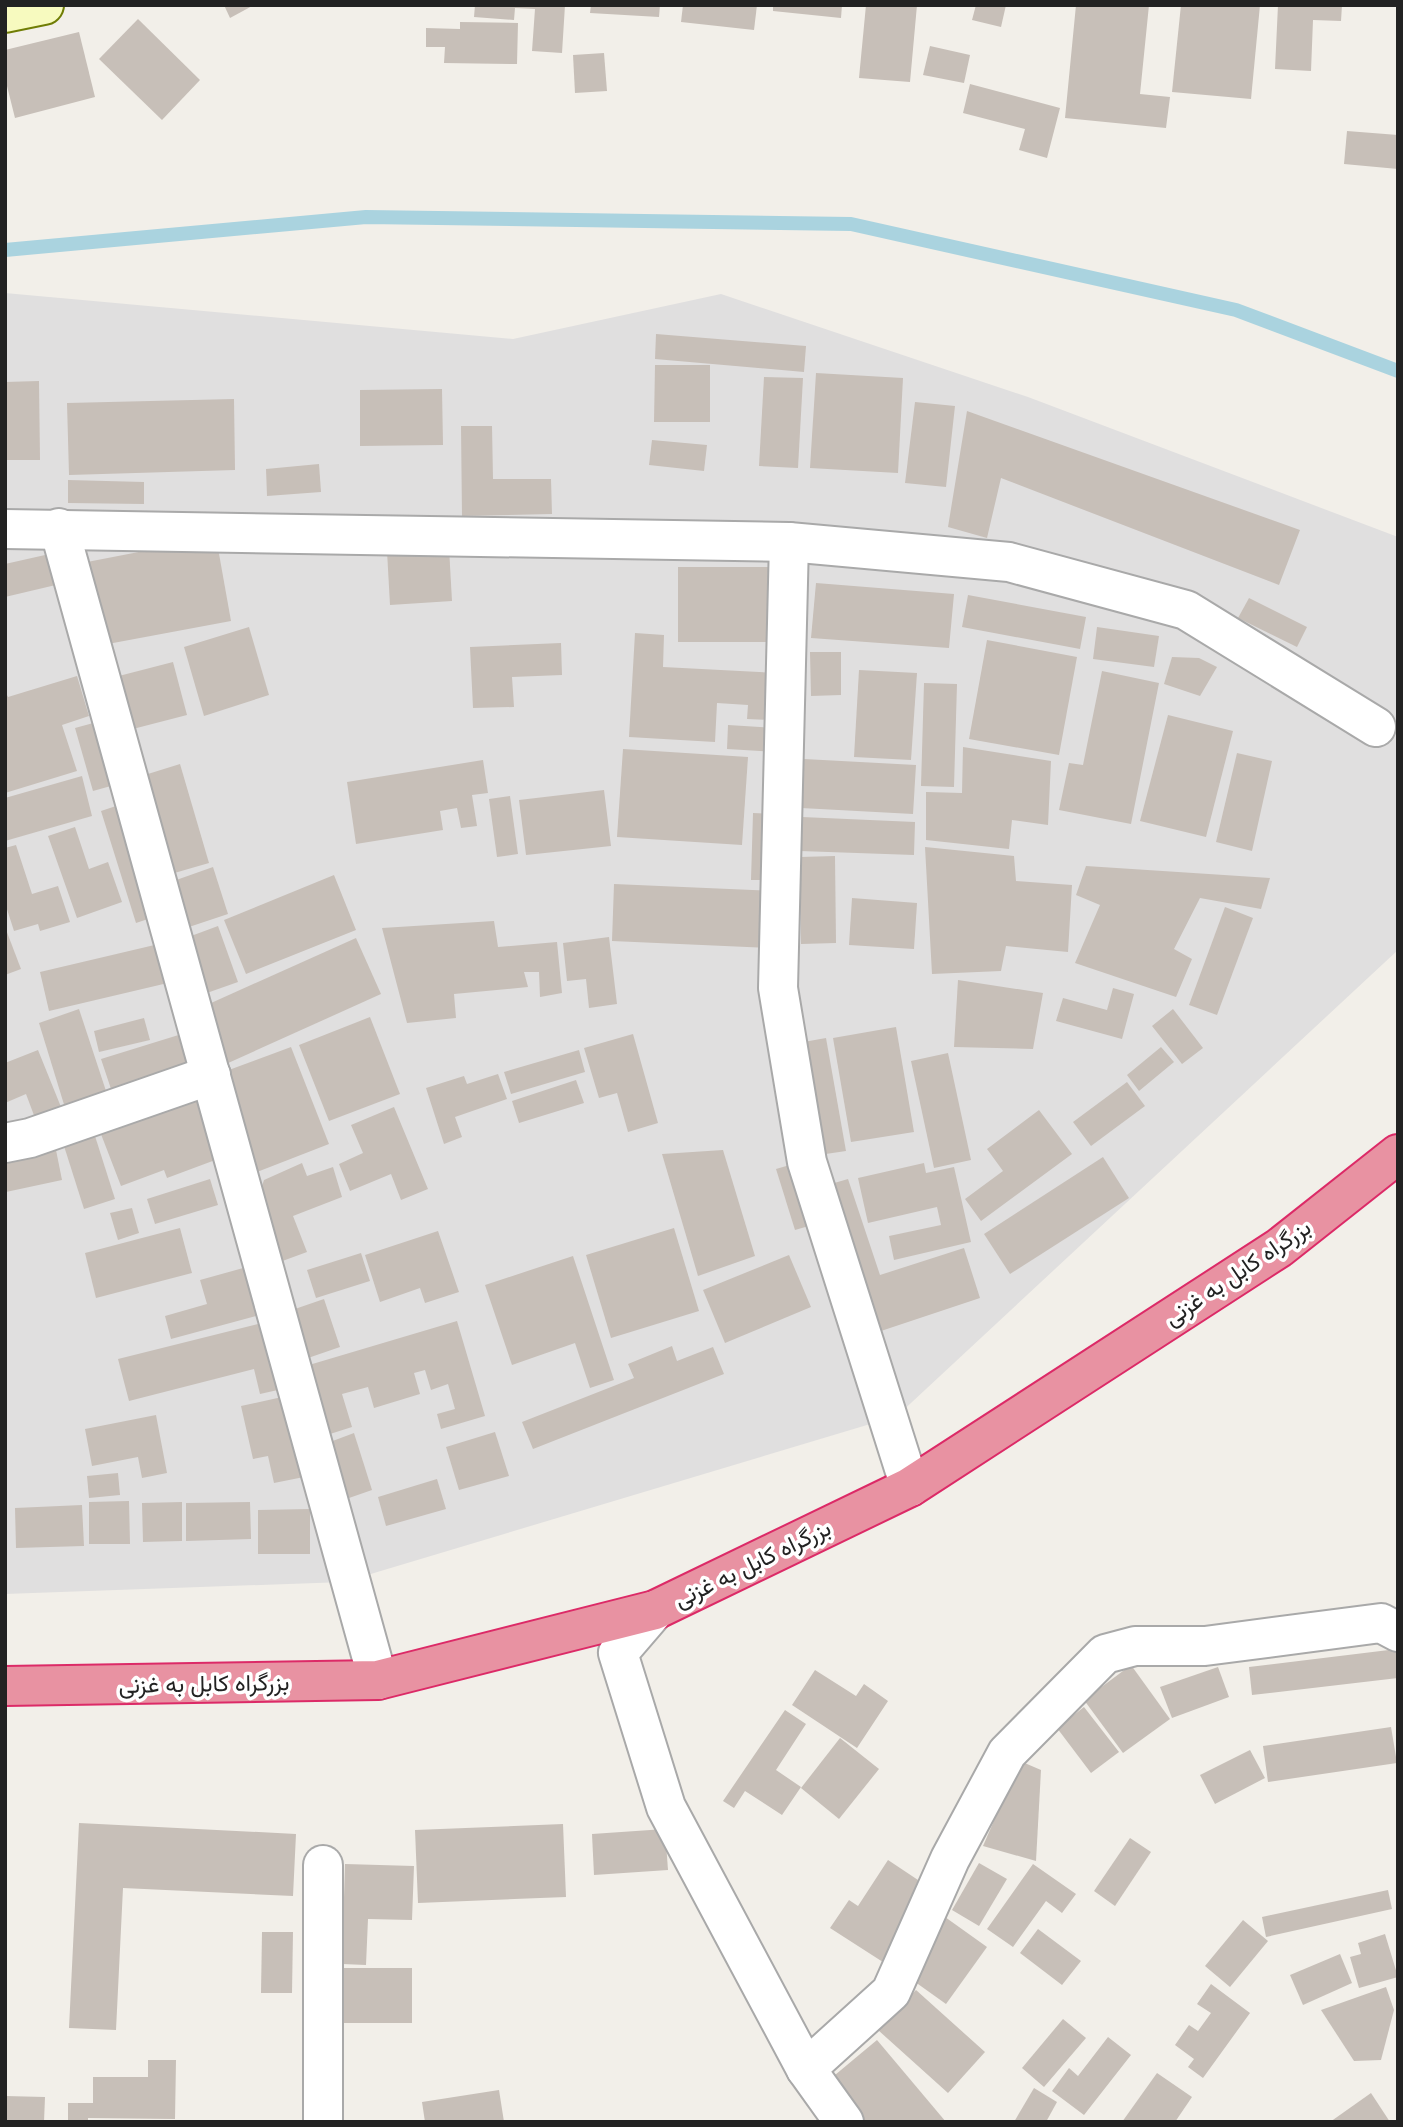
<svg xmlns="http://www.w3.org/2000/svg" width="1403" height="2127" font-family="'PT Sans',Vazirmatn,sans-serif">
	<rect width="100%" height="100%" fill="#f2efe9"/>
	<path fill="#e0dfdf" d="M5,293L513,339L721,294L1028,397L1398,537V950L897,1416L344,1582L5,1594Z"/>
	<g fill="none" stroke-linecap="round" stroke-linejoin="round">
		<path stroke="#aad3df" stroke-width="14" d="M5,250L366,217L851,224L1236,310L1398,371"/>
	</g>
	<g fill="#c7bfb8">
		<path d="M224,5H254L230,18Z"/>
		<path d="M475,5H565L562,53L532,51L535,9L515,8L514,20L474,17Z"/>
		<path d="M591,5H660L659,17L590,13Z"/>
		<path d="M683,5H757L754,30L681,22Z"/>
		<path d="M773,5H842L841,18L773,11Z"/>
		<path d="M866,5H917L910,82L859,78Z"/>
		<path d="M976,5H1006L1001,27L972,20Z"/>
		<path d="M1076,5H1149L1140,94L1170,97L1166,128L1065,118Z"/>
		<path d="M1181,5H1260L1251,99L1172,92Z"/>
		<path d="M1278,5H1342L1341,21L1313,20L1311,71L1275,69Z"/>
		<path d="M138,19L200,80L162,120L99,59Z"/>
		<path d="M460,22L518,23L517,64L444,63L445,47H426V28L460,29Z"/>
		<path d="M79,32L95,97L15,118L5,78V50Z"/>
		<path d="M930,46L970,55L964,83L923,75Z"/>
		<path d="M604,53L607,91L575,93L573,55Z"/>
		<path d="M970,84L1060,108L1047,158L1019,150L1025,129L963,113Z"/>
		<path d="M1347,131L1398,135V169L1344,164Z"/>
		<path d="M656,334L806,346L804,372L655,359Z"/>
		<path d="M655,365H710V422H654Z"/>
		<path d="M816,373L903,378L898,473L810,468Z"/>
		<path d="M764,377L803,378L798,468L759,466Z"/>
		<path d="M39,381L40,460H5V382Z"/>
		<path d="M442,389L443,445L360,446V390Z"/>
		<path d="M234,399L235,470L69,475L67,403Z"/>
		<path d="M915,402L955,406L946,487L905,483Z"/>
		<path d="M967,411L1300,530L1279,585L1001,478L987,538L948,527Z"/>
		<path d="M461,426H492L493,479H551L552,514L462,516Z"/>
		<path d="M652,440L707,445L704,471L649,465Z"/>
		<path d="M319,464L321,492L267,496L266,469Z"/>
		<path d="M68,480L144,482V504L68,503Z"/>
		<path d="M216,537L231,621L97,646L82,563Z"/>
		<path d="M449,548L452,601L390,605L387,551Z"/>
		<path d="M54,553L60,584L5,597V564Z"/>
		<path d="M678,567H772L771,642H678Z"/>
		<path d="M816,583L954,594L949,648L811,638Z"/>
		<path d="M968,595L1086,617L1080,649L962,627Z"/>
		<path d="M1249,598L1307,627L1297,647L1238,618Z"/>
		<path d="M249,627L269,695L204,716L184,647Z"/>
		<path d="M1097,627L1159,636L1154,667L1093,659Z"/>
		<path d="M635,633L664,635L663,667L777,673L774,720L747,719L748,705L717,703L715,742L629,737Z"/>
		<path d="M987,640L1077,657L1059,755L969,739Z"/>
		<path d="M561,643L562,675L512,677L514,707L473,708L470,647Z"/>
		<path d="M810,652H841V695L811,696Z"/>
		<path d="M1172,657L1199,658L1217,667L1200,696L1164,684Z"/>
		<path d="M173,662L187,715L129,730L115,677Z"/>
		<path d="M859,670L917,673L911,760L854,757Z"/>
		<path d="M1102,671L1159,683L1131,824L1059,810L1069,763L1083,765Z"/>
		<path d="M77,676L89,716L62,725L77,771L5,793V691L8,697Z"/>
		<path d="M924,683L957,684L954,787L921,786Z"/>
		<path d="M1168,715L1233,731L1206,837L1140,821Z"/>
		<path d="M108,719L125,782L93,791L75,728Z"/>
		<path d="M728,725L776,728L774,752L727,749Z"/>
		<path d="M963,747L1051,761L1048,825L1012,820L1009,849L926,840V792L962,793Z"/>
		<path d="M623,749L748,757L742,845L617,837Z"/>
		<path d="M1237,753L1272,761L1252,851L1216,842Z"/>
		<path d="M804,759L916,765L913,814L801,808Z"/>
		<path d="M483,760L488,793L472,795L477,826L461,828L457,808L440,811L443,830L356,844L347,782Z"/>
		<path d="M180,764L209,863L164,876L135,778Z"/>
		<path d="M82,776L92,816L5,841V798Z"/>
		<path d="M604,790L611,846L526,855L519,800Z"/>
		<path d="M510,796L518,854L497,857L489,799Z"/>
		<path d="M128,802L163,914L136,923L101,811Z"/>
		<path d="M753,813L773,814L772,880H751Z"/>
		<path d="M802,817L915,822L914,855L800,851Z"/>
		<path d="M75,827L89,869L108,862L122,902L77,918L48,836Z"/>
		<path d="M16,845L32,894L58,886L70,922L40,931L38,924L14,931L5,903V848Z"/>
		<path d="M925,847L1014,856L1016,881L1072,885L1068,952L1006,946L1001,971L932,974Z"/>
		<path d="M835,856L836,943L801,944L800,857Z"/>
		<path d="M1086,866L1270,878L1261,909L1200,898L1174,949L1192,959L1176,997L1075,963L1100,905L1076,895Z"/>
		<path d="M213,867L228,914L180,930L165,884Z"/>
		<path d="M334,875L356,930L246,974L224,920Z"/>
		<path d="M614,884L774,891L772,948L612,941Z"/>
		<path d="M852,898L917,903L914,949L849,945Z"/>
		<path d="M1225,907L1253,918L1217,1015L1189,1005Z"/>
		<path d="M494,921L498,947L557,942L562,993L540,997L539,972H524L528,987L454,994L456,1018L407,1023L382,928Z"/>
		<path d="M218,926L238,982L204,994L183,939Z"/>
		<path d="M5,927L21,969L5,975Z"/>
		<path d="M609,937L617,1004L589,1008L586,979L567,981L563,943Z"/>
		<path d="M356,938L381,994L226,1064L200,1008Z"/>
		<path d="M163,943L172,982L49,1011L40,972Z"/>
		<path d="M958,980L1043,993L1033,1049L954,1047Z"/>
		<path d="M1113,988L1134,994L1122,1039L1056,1021L1063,998L1107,1010Z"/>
		<path d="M79,1009L108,1097L66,1111L39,1023Z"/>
		<path d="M1173,1009L1203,1048L1182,1064L1152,1026Z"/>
		<path d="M370,1017L400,1094L329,1121L299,1045Z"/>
		<path d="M144,1018L150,1040L99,1052L94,1031Z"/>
		<path d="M896,1027L914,1132L851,1142L833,1038Z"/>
		<path d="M185,1033L196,1065L112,1092L101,1059Z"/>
		<path d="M633,1034L658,1123L628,1132L617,1093L599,1098L584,1048Z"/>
		<path d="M826,1038L846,1151L819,1155L798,1043Z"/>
		<path d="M291,1047L329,1144L257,1172L218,1074Z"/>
		<path d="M1161,1047L1174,1062L1139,1091L1127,1075Z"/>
		<path d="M38,1050L61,1107L35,1118L26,1094L5,1103V1063Z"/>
		<path d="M579,1050L585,1072L511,1094L504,1072Z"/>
		<path d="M948,1053L971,1160L934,1168L911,1061Z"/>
		<path d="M498,1074L507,1099L455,1117L462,1137L444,1144L426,1088L464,1076L467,1084Z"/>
		<path d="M576,1080L584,1103L519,1123L512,1101Z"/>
		<path d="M1127,1082L1145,1106L1091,1146L1073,1122Z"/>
		<path d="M200,1090L226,1156L167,1178L164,1170L121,1186L99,1129Z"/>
		<path d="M394,1107L428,1189L401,1200L391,1174L350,1191L339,1164L363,1153L351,1125Z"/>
		<path d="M1039,1110L1072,1154L981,1221L965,1199L1003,1171L987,1149Z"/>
		<path d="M95,1136L115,1199L84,1209L64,1146Z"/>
		<path d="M55,1145L62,1180L6,1192L5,1156Z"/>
		<path d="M723,1150L755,1256L698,1276L662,1154Z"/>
		<path d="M1103,1157L1129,1198L1010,1274L984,1234Z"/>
		<path d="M800,1162L819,1223L795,1230L776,1169Z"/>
		<path d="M302,1163L307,1176L333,1167L342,1197L293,1216L307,1252L277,1263L257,1201L264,1180Z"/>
		<path d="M924,1163L926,1173L954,1167L971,1242L894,1260L889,1236L941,1225L937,1207L868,1223L858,1178Z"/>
		<path d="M210,1179L218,1205L155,1224L147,1199Z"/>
		<path d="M848,1179L880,1275L964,1248L980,1298L872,1334L824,1186Z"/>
		<path d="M132,1208L139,1233L118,1240L110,1213Z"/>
		<path d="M180,1228L192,1273L96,1298L85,1253Z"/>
		<path d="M674,1228L699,1311L611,1338L586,1255Z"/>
		<path d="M438,1231L459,1292L425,1303L420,1288L380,1302L365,1255Z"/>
		<path d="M361,1253L370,1281L316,1298L307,1270Z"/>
		<path d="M789,1255L811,1307L725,1343L703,1290Z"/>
		<path d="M573,1256L614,1380L590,1388L575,1343L512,1365L485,1285Z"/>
		<path d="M254,1265L267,1313L171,1339L165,1316L207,1304L200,1280Z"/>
		<path d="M324,1299L340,1347L308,1358L292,1310Z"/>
		<path d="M274,1320L291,1387L260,1394L254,1369L129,1401L118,1359Z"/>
		<path d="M457,1321L485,1416L441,1429L437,1414L455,1409L448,1384L431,1390L425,1370L414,1373L420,1394L374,1408L368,1387L342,1394L352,1427L330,1434L309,1365Z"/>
		<path d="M672,1346L677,1361L713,1347L724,1374L533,1449L522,1422L634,1378L628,1364Z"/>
		<path d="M291,1395L309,1476L274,1483L268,1456L253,1459L241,1406Z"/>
		<path d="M156,1415L167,1473L142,1478L138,1457L92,1466L85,1429Z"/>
		<path d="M495,1432L509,1476L459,1490L446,1447Z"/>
		<path d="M354,1433L372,1490L349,1498L330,1442Z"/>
		<path d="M118,1473L120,1495L89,1498L87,1476Z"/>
		<path d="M437,1479L446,1509L386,1526L378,1497Z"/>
		<path d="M129,1501L130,1544H89V1502Z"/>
		<path d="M182,1502V1541L143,1542L142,1503Z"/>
		<path d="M250,1502L251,1539L186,1541V1503Z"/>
		<path d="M82,1505L84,1546L16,1548L15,1508Z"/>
		<path d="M310,1509V1554H258V1510Z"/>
		<path d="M1397,1649L1398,1678L1252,1695L1249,1667Z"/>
		<path d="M1131,1665L1170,1719L1123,1753L1084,1700Z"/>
		<path d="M1218,1667L1229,1697L1172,1718L1160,1687Z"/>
		<path d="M815,1670L856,1696L864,1684L888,1701L857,1748L792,1705Z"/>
		<path d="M1084,1707L1119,1752L1091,1773L1057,1728Z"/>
		<path d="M785,1710L806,1724L776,1770L801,1787L782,1815L745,1791L734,1808L723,1801Z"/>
		<path d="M1391,1727L1397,1763L1268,1782L1263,1746Z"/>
		<path d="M840,1738L879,1769L839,1819L801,1788Z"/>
		<path d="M1250,1750L1265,1778L1215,1804L1200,1775Z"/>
		<path d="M1020,1761L1041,1770L1036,1861L983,1846Z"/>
		<path d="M79,1823L296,1834L293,1896L123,1888L116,2030L69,2028Z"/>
		<path d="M563,1824L566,1897L418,1903L415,1830Z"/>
		<path d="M665,1829L668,1870L594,1875L592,1834Z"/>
		<path d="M1130,1838L1151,1852L1115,1906L1094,1891Z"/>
		<path d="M888,1860L918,1880L886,1964L830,1928L849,1900L858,1906Z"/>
		<path d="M979,1863L1007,1879L979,1926L952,1910Z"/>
		<path d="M345,1864L414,1866L412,1920L368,1919L366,1965L342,1964Z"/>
		<path d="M1033,1864L1076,1894L1062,1913L1046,1901L1013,1947L987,1929Z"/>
		<path d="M1388,1890L1392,1909L1266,1937L1262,1917Z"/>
		<path d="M945,1917L987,1947L946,2004L904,1974Z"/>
		<path d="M1243,1920L1268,1941L1230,1987L1205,1966Z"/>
		<path d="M1038,1929L1081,1961L1062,1985L1020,1953Z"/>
		<path d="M262,1932H293L292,1993H261Z"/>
		<path d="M1385,1934L1398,1977L1359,1988L1350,1957L1361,1954L1358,1943Z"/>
		<path d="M1340,1954L1352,1983L1303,2005L1290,1975Z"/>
		<path d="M335,1968H412V2023H334Z"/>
		<path d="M1211,1984L1250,2013L1203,2078L1188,2067L1194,2059L1175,2045L1189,2025L1198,2031L1211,2013L1197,2004Z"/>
		<path d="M1386,1987L1394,2010L1381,2060L1354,2061L1321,2010Z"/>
		<path d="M916,1990L985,2052L948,2093L878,2030Z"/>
		<path d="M1063,2019L1086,2038L1044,2087L1022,2068Z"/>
		<path d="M1108,2037L1131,2055L1084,2115L1052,2091L1069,2068L1078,2076Z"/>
		<path d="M877,2040L946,2122H864L829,2080Z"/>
		<path d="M148,2060H176L175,2119L88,2118V2122H68V2103H93V2077H148Z"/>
		<path d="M1157,2073L1192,2097L1175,2122H1122Z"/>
		<path d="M1034,2088L1057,2102L1046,2122H1014Z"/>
		<path d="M499,2090L504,2122H425L422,2102Z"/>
		<path d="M1371,2093L1390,2122H1330Z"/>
		<path d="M5,2096L45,2097L44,2122H5Z"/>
	</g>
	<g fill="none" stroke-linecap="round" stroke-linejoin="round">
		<defs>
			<g id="street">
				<path d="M59,528L378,1680"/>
				<path d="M5,529L789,542L1009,562L1186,610L1376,727"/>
				<path d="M789,542L778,988L807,1162L910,1487"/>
				<path d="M5,1143L30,1138L211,1075"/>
				<path d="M655,1610L618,1653L666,1807L806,2069L844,2122"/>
				<path d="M806,2069L891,1992L950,1859L1007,1753L1105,1654L1135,1646H1205L1381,1623L1398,1632"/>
				<path d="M323,2122V1865"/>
			</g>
			<path id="secondary" d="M5,13L44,5"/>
			<path id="highway" d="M5,1686L378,1680L655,1610L910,1487L1279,1248L1398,1154"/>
		</defs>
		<use href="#street" stroke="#a9a9a9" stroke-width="42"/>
		<use href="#secondary" stroke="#707d05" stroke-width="42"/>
		<use href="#highway" stroke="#dc2a67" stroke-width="42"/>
		<use href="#street" stroke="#fff" stroke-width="38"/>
		<use href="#secondary" stroke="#f7fabf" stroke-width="38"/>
		<use href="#highway" stroke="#e892a2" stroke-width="38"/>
	</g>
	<g text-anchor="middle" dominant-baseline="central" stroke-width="7" stroke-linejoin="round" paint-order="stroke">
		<g font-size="23" fill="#222" stroke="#fff">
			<text transform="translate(1237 1272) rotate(-34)">بزرگراه کابل به غزنی</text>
			<text transform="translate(752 1563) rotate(-26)">بزرگراه کابل به غزنی</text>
			<text transform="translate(204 1683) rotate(-1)">بزرگراه کابل به غزنی</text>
		</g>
	</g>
	<rect width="1403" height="2127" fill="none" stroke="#222222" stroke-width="14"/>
</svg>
